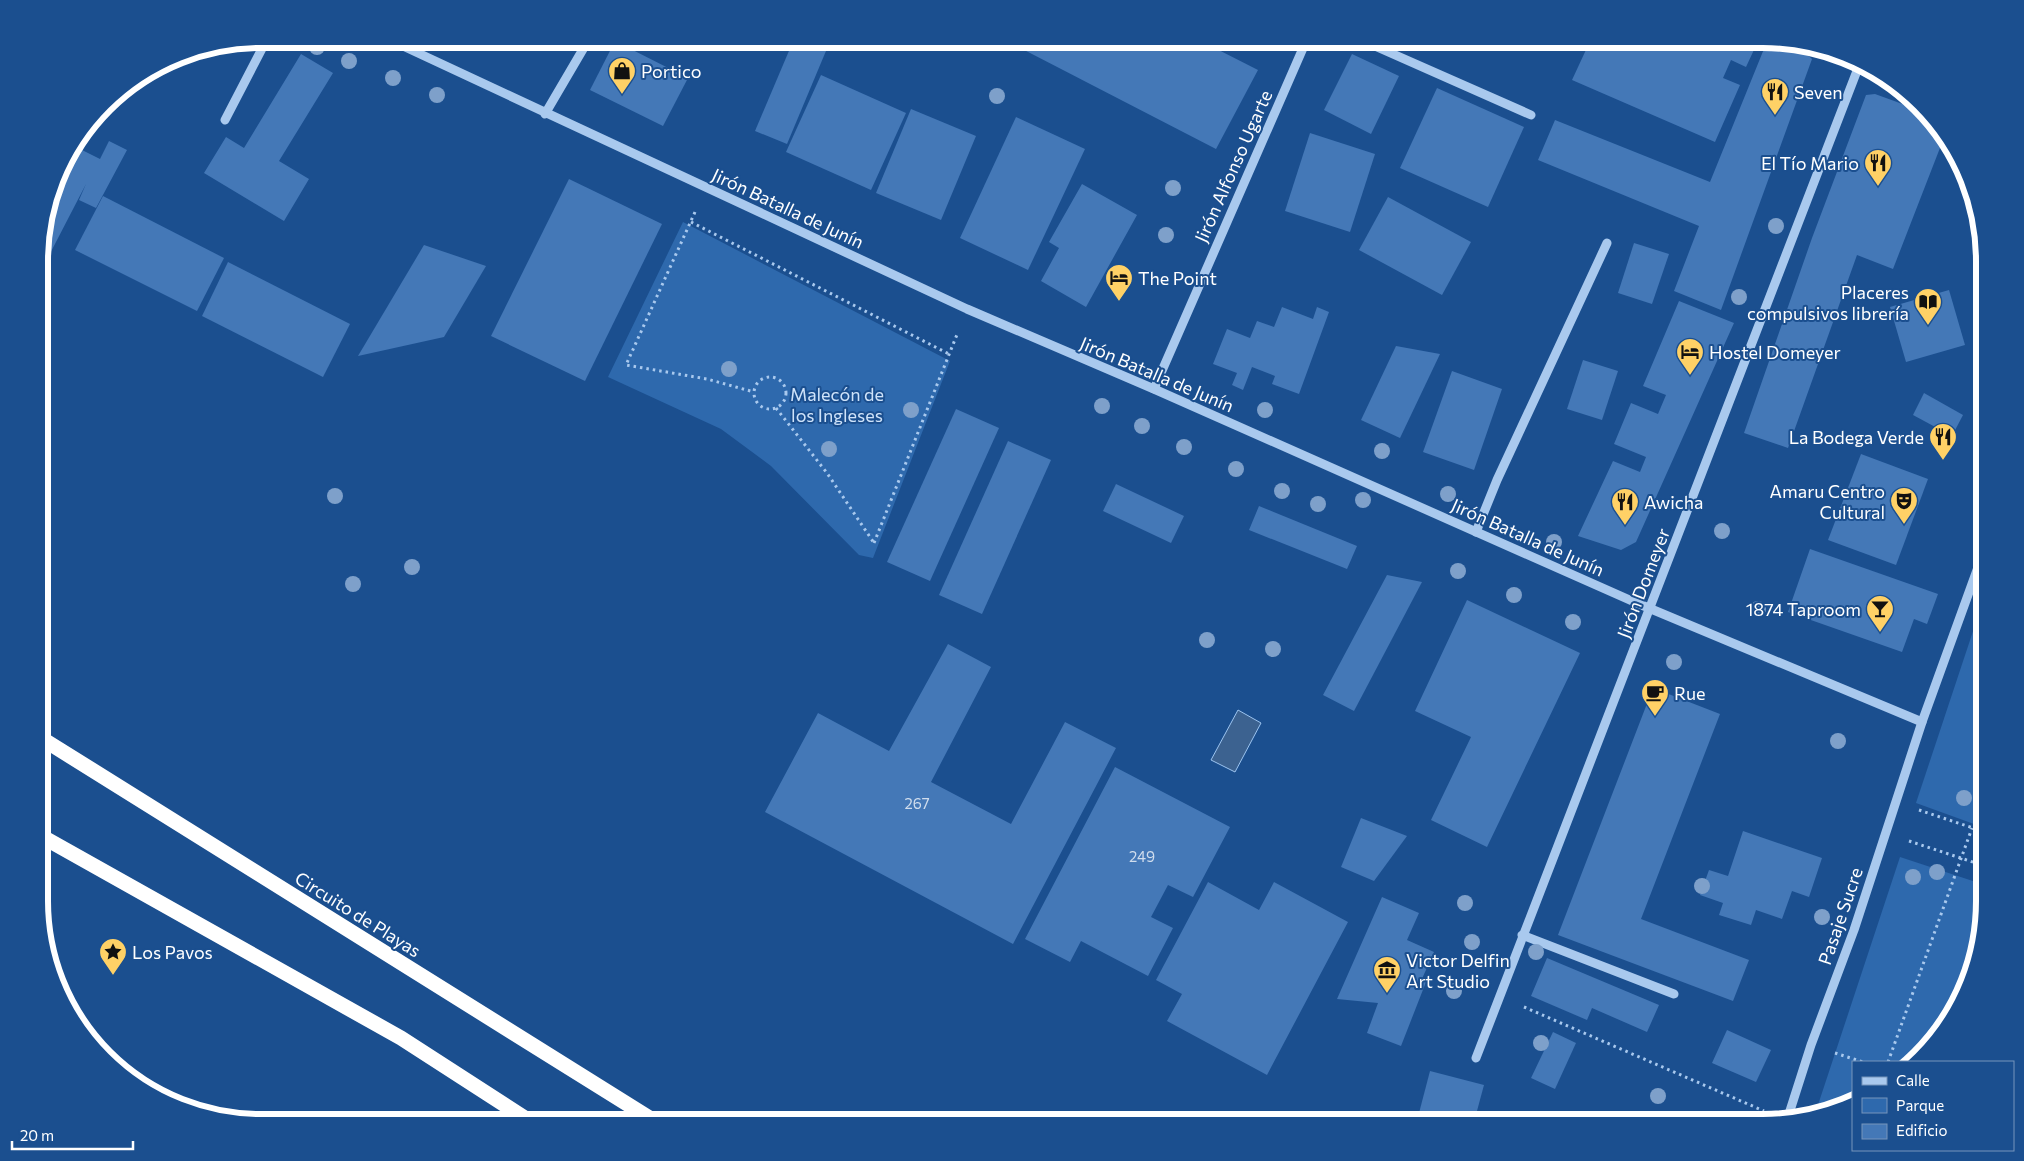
<svg xmlns="http://www.w3.org/2000/svg" width="2024" height="1161" font-family="Commissioner,sans-serif">
	<rect width="100%" height="100%" fill="#1b4f8f"/>
	<g fill="#2e69ad">
		<path d="M683,222L950,361L873,558L859,555L771,466L721,429L608,377Z"/>
		<path d="M1985,595V828L1916,803Z"/>
		<path d="M1900,857L1985,885V915L1956,1011L1908,1062H1853V1102L1834,1111L1815,1114Z"/>
	</g>
	<path fill="#3c6290" stroke="#9cc4f0" d="M1238,710L1261,723L1235,772L1211,760Z"/>
	<g fill="#4478b7">
		<path d="M794,39H831L787,144L755,131Z"/>
		<path d="M1003,39H1197L1258,70L1216,149Z"/>
		<path d="M1388,39H1416L1411,49Z"/>
		<path d="M1591,39H1759L1746,67L1731,60L1723,78L1740,85L1715,142L1572,80Z"/>
		<path d="M1768,39L1795,43L1812,59L1721,310L1674,291L1699,226L1538,160L1555,120L1710,182Z"/>
		<path d="M615,41L688,78L663,126L590,90Z"/>
		<path d="M301,54L333,73L279,161L309,179L284,221L204,173L226,137L244,148Z"/>
		<path d="M1352,54L1399,76L1371,134L1324,110Z"/>
		<path d="M821,75L906,113L871,190L786,152Z"/>
		<path d="M1437,88L1524,127L1488,207L1400,168Z"/>
		<path d="M1875,94L1919,110L1945,135L1893,269L1857,255L1788,448L1744,433L1812,238L1866,95Z"/>
		<path d="M911,109L976,136L941,220L876,193Z"/>
		<path d="M1016,117L1085,149L1028,270L960,238Z"/>
		<path d="M1310,133L1375,154L1350,232L1285,211Z"/>
		<path d="M109,141L127,150L96,208L79,200L86,184L41,271V232L62,162L74,146L100,159Z"/>
		<path d="M569,179L662,224L585,381L491,336Z"/>
		<path d="M1082,184L1137,215L1086,307L1041,281L1059,248L1049,242Z"/>
		<path d="M103,196L224,258L197,311L75,250Z"/>
		<path d="M1388,197L1471,242L1442,295L1359,250Z"/>
		<path d="M1634,243L1669,254L1652,304L1618,293Z"/>
		<path d="M424,245L486,266L444,337L358,356Z"/>
		<path d="M228,262L350,324L323,377L202,316Z"/>
		<path d="M1949,290L1965,345L1906,362L1890,307Z"/>
		<path d="M1679,301L1734,323L1636,542L1621,550L1578,536L1613,461L1640,472L1646,457L1614,444L1631,403L1658,414L1666,395L1643,386Z"/>
		<path d="M1282,307L1313,319L1317,307L1329,312L1299,394L1272,384L1275,376L1252,367L1243,390L1232,385L1237,373L1213,364L1227,329L1250,338L1257,321L1274,327Z"/>
		<path d="M1396,346L1440,354L1400,438L1361,420Z"/>
		<path d="M1583,360L1618,371L1602,420L1567,409Z"/>
		<path d="M1452,371L1502,389L1474,470L1423,452Z"/>
		<path d="M1924,393L1963,415L1952,436L1913,415Z"/>
		<path d="M956,409L999,428L930,581L887,562Z"/>
		<path d="M1008,441L1051,460L982,614L939,595Z"/>
		<path d="M1861,454L1928,479L1896,565L1828,540Z"/>
		<path d="M1116,484L1184,516L1171,543L1103,511Z"/>
		<path d="M1259,506L1357,546L1347,569L1249,530Z"/>
		<path d="M1810,549L1938,594L1927,624L1914,619L1902,652L1788,612Z"/>
		<path d="M1387,575L1422,582L1354,711L1323,695Z"/>
		<path d="M1467,600L1580,653L1487,847L1431,820L1471,737L1415,711Z"/>
		<path d="M948,644L991,667L931,782L1011,824L1065,722L1116,748L1013,944L765,812L818,713L889,751Z"/>
		<path d="M1653,688L1720,714L1641,919L1749,960L1733,1001L1558,935Z"/>
		<path d="M1115,767L1230,827L1193,897L1168,885L1151,917L1173,928L1148,976L1081,941L1070,962L1025,939Z"/>
		<path d="M1361,818L1407,836L1374,881L1341,867Z"/>
		<path d="M1743,831L1822,858L1809,897L1792,891L1782,919L1756,910L1751,925L1719,915L1723,903L1700,895L1709,870L1728,876Z"/>
		<path d="M1208,882L1259,910L1274,882L1348,922L1267,1075L1167,1021L1182,994L1156,980Z"/>
		<path d="M1382,897L1419,913L1407,940L1434,952L1421,981L1426,982L1401,1046L1367,1033L1378,1003L1337,999Z"/>
		<path d="M1547,958L1659,1005L1647,1032L1592,1008L1587,1020L1531,996Z"/>
		<path d="M1727,1030L1771,1050L1756,1082L1712,1063Z"/>
		<path d="M1553,1032L1576,1043L1555,1089L1531,1078Z"/>
		<path d="M1430,1071L1484,1085L1474,1122H1451L1419,1113Z"/>
		<path d="M1368,1113L1374,1122H1356Z"/>
	</g>
	<g fill="none" stroke-linecap="round" stroke-linejoin="round">
		<g stroke="#a9c9ee" stroke-width="3" stroke-dasharray="2.5 4" stroke-linecap="butt">
			<path d="M695,212L626,365L707,379L754,392"/>
			<path d="M691,222L949,354"/>
			<circle cx="770" cy="393" r="16"/>
			<path d="M776,408L827,473L874,543"/>
			<path d="M874,543L958,332"/>
			<path d="M1919,810L1985,832"/>
			<path d="M1909,841L1985,866"/>
			<path d="M1524,1007L1764,1111"/>
			<path d="M1835,1053L1863,1062"/>
			<path d="M1888,1062L1972,828"/>
		</g>
		<g stroke="#a9c9ee" stroke-width="9">
			<path d="M388,39L967,309L1154,389L1632,601L1922,722"/>
			<path d="M1359,39L1531,115"/>
			<path d="M545,114L589,39"/>
			<path d="M225,120L267,39"/>
			<path d="M1154,389L1307,39"/>
			<path d="M1476,532L1497,480L1607,243"/>
			<path d="M1522,935L1674,994"/>
			<path d="M1476,1058L1860,63"/>
			<path d="M1787,1120L1811,1045L1854,930L1922,722L1985,548"/>
		</g>
		<g stroke="#fff" stroke-width="15">
			<path d="M41,738L656,1122"/>
			<path d="M41,836L401,1038L531,1122"/>
		</g>
	</g>
	<g fill="#7ea0ca">
		<circle cx="317" cy="47" r="8"/>
		<circle cx="349" cy="61" r="8"/>
		<circle cx="393" cy="78" r="8"/>
		<circle cx="437" cy="95" r="8"/>
		<circle cx="997" cy="96" r="8"/>
		<circle cx="1173" cy="188" r="8"/>
		<circle cx="1776" cy="226" r="8"/>
		<circle cx="1166" cy="235" r="8"/>
		<circle cx="1739" cy="297" r="8"/>
		<circle cx="729" cy="369" r="8"/>
		<circle cx="1102" cy="406" r="8"/>
		<circle cx="911" cy="410" r="8"/>
		<circle cx="1265" cy="410" r="8"/>
		<circle cx="1142" cy="426" r="8"/>
		<circle cx="1184" cy="447" r="8"/>
		<circle cx="829" cy="449" r="8"/>
		<circle cx="1382" cy="451" r="8"/>
		<circle cx="1236" cy="469" r="8"/>
		<circle cx="1282" cy="491" r="8"/>
		<circle cx="1448" cy="494" r="8"/>
		<circle cx="335" cy="496" r="8"/>
		<circle cx="1363" cy="500" r="8"/>
		<circle cx="1318" cy="504" r="8"/>
		<circle cx="1722" cy="531" r="8"/>
		<circle cx="1554" cy="542" r="8"/>
		<circle cx="412" cy="567" r="8"/>
		<circle cx="1458" cy="571" r="8"/>
		<circle cx="353" cy="584" r="8"/>
		<circle cx="1514" cy="595" r="8"/>
		<circle cx="1758" cy="609" r="8"/>
		<circle cx="1573" cy="622" r="8"/>
		<circle cx="1207" cy="640" r="8"/>
		<circle cx="1273" cy="649" r="8"/>
		<circle cx="1674" cy="662" r="8"/>
		<circle cx="1838" cy="741" r="8"/>
		<circle cx="1964" cy="798" r="8"/>
		<circle cx="1937" cy="872" r="8"/>
		<circle cx="1913" cy="877" r="8"/>
		<circle cx="1702" cy="886" r="8"/>
		<circle cx="1465" cy="903" r="8"/>
		<circle cx="1822" cy="917" r="8"/>
		<circle cx="1472" cy="942" r="8"/>
		<circle cx="1536" cy="952" r="8"/>
		<circle cx="1454" cy="991" r="8"/>
		<circle cx="1541" cy="1043" r="8"/>
		<circle cx="1658" cy="1096" r="8"/>
	</g>
	<defs>
		<symbol id="shop-pin" viewBox="-11 -11 22 30"><path d="M0 17L-7.5 6A9.5 9.5 0 1 1 7.5 6Z" fill="#ffd166" stroke="#1b4f8f"/><path d="M-5-2.5h2.3a2.7 3.5 0 0 1 5.4 0H5L5.5 6h-11ZM-1.5-2.5h3a1.5 2.3 0 0 0-3 0Z" fill="#111"/></symbol>
		<symbol id="restaurant-pin" viewBox="-11 -11 22 30"><path d="M0 17L-7.5 6A9.5 9.5 0 1 1 7.5 6Z" fill="#ffd166" stroke="#1b4f8f"/><path d="M-5-6h1v4h1v-4h1v4h1v-4h1v5L-1.5 .5V6h-2V.5L-5-1ZM5-6V6H3V1.5H1.5Q1.5-4 5-6Z" fill="#111"/></symbol>
		<symbol id="hotel-pin" viewBox="-11 -11 22 30"><path d="M0 17L-7.5 6A9.5 9.5 0 1 1 7.5 6Z" fill="#ffd166" stroke="#1b4f8f"/><path d="M-6-4.5h1.5V1H6V5H4.5V3h-9V5H-6ZM-4 0a1.8 1.8 0 1 1 3.6 0ZM.5 0V-2.5h3Q6-2.5 6 0Z" fill="#111"/></symbol>
		<symbol id="library-pin" viewBox="-11 -11 22 30"><path d="M0 17L-7.5 6A9.5 9.5 0 1 1 7.5 6Z" fill="#ffd166" stroke="#1b4f8f"/><path d="M-6-4Q-3-5.5-.7-3.5V5Q-3 3-6 4ZM6-4Q3-5.5 .7-3.5V5Q3 3 6 4Z" fill="#111"/></symbol>
		<symbol id="theatre-pin" viewBox="-11 -11 22 30"><path d="M0 17L-7.5 6A9.5 9.5 0 1 1 7.5 6Z" fill="#ffd166" stroke="#1b4f8f"/><path d="M-5-5.5Q0-4 5-5.5V0Q5 5 0 6Q-5 5-5 0ZM-3.3-2.5H-1v1.5H-3.3ZM1-2.5H3.3v1.5H1ZM-2.8 1Q0 5.5 2.8 1Z" fill="#111"/></symbol>
		<symbol id="bar-pin" viewBox="-11 -11 22 30"><path d="M0 17L-7.5 6A9.5 9.5 0 1 1 7.5 6Z" fill="#ffd166" stroke="#1b4f8f"/><path d="M-6-5H6L.8 .8V4.5H3.5V6h-7V4.5H-.8V.8Z" fill="#111"/></symbol>
		<symbol id="cafe-pin" viewBox="-11 -11 22 30"><path d="M0 17L-7.5 6A9.5 9.5 0 1 1 7.5 6Z" fill="#ffd166" stroke="#1b4f8f"/><path d="M-5.5-4.5H6V0H3Q3 3.5 0 3.5H-2.5Q-5.5 3.5-5.5 0ZM3-3.2v2h1.7v-2ZM-6 4.5H4V6H-6Z" fill="#111"/></symbol>
		<symbol id="sight-pin" viewBox="-11 -11 22 30"><path d="M0 17L-7.5 6A9.5 9.5 0 1 1 7.5 6Z" fill="#ffd166" stroke="#1b4f8f"/><path d="M0-6L1.8-2.2L6-1.7L2.9 1.2L3.7 5.4L0 3.3L-3.7 5.4L-2.9 1.2L-6-1.7L-1.8-2.2Z" fill="#111"/></symbol>
		<symbol id="museum-pin" viewBox="-11 -11 22 30"><path d="M0 17L-7.5 6A9.5 9.5 0 1 1 7.5 6Z" fill="#ffd166" stroke="#1b4f8f"/><path d="M0-6L6-3V-2H-6V-3ZM-5-1h2V3h-2ZM-1-1h2V3h-2ZM3-1h2V3H3ZM-6 4H6V6H-6Z" fill="#111"/></symbol>
	</defs>
	<g fill-rule="evenodd">
		<use href="#shop-pin" x="606" y="55" width="32" height="43"/>
		<use href="#restaurant-pin" x="1759" y="76" width="32" height="43"/>
		<use href="#restaurant-pin" x="1862" y="147" width="32" height="43"/>
		<use href="#hotel-pin" x="1103" y="262" width="32" height="43"/>
		<use href="#library-pin" x="1912" y="286" width="32" height="43"/>
		<use href="#hotel-pin" x="1674" y="336" width="32" height="43"/>
		<use href="#restaurant-pin" x="1927" y="421" width="32" height="43"/>
		<use href="#theatre-pin" x="1888" y="485" width="32" height="43"/>
		<use href="#restaurant-pin" x="1609" y="486" width="32" height="43"/>
		<use href="#bar-pin" x="1864" y="593" width="32" height="43"/>
		<use href="#cafe-pin" x="1639" y="677" width="32" height="43"/>
		<use href="#sight-pin" x="97" y="936" width="32" height="43"/>
		<use href="#museum-pin" x="1371" y="954" width="32" height="43"/>
	</g>
	<g text-anchor="middle" dominant-baseline="central" stroke-width="4" stroke-linejoin="round" paint-order="stroke">
		<g font-size="15" fill="#d0dded">
			<text x="917" y="803">267</text>
			<text x="1142" y="856">249</text>
		</g>
		<g font-size="18" fill="#fff" stroke="#1b4f8f" text-anchor="start">
			<text x="641" y="71">Portico</text>
			<text x="1794" y="92">Seven</text>
			<text x="1859" y="163" text-anchor="end">El Tío Mario</text>
			<text x="1138" y="278">The Point</text>
			<text x="1909" y="292" text-anchor="end">Placeres<tspan x="1909" dy="21">compulsivos librería</tspan></text>
			<text x="1709" y="352">Hostel Domeyer</text>
			<text x="1924" y="437" text-anchor="end">La Bodega Verde</text>
			<text x="1885" y="491" text-anchor="end">Amaru Centro<tspan x="1885" dy="21">Cultural</tspan></text>
			<text x="1644" y="502">Awicha</text>
			<text x="1861" y="609" text-anchor="end">1874 Taproom</text>
			<text x="1674" y="693">Rue</text>
			<text x="132" y="952">Los Pavos</text>
			<text x="1406" y="960">Victor Delfin<tspan x="1406" dy="21">Art Studio</tspan></text>
		</g>
		<g font-size="18" fill="#fff" stroke="#1b4f8f">
			<text transform="translate(1233 166) rotate(-66)">Jirón Alfonso Ugarte</text>
			<text transform="translate(788 208) rotate(25)">Jirón Batalla de Junín</text>
			<text transform="translate(1157 374) rotate(23)">Jirón Batalla de Junín</text>
			<text transform="translate(1528 537) rotate(24)">Jirón Batalla de Junín</text>
			<text transform="translate(1643 583) rotate(-69)">Jirón Domeyer</text>
			<text transform="translate(358 914) rotate(32)">Circuito de Playas</text>
			<text transform="translate(1840 916) rotate(-71)">Pasaje Sucre</text>
		</g>
		<g font-size="18" fill="#cfe3fa" stroke="#1b4f8f">
			<text x="837" y="394">Malecón de<tspan x="837" dy="21">los Ingleses</tspan></text>
		</g>
	</g>
	<path d="M0 0H2024V1161H0ZM261 48H1763A213 213 0 0 1 1976 261V901A213 213 0 0 1 1763 1114H261A213 213 0 0 1 48 901V261A213 213 0 0 1 261 48Z" fill="#1b4f8f" fill-rule="evenodd"/>
	<path fill="none" stroke="#fff" stroke-width="6" d="M261 48H1763A213 213 0 0 1 1976 261V901A213 213 0 0 1 1763 1114H261A213 213 0 0 1 48 901V261A213 213 0 0 1 261 48Z"/>
	<rect x="1852" y="1061" width="162" height="90" fill="#1b4f8f" stroke="#7695bc"/>
	<rect x="1862" y="1077" width="25" height="8" fill="#a9c9ee" stroke="#7695bc"/>
	<text x="1896" y="1086" font-size="15" fill="#ffffff">Calle</text>
	<rect x="1862" y="1098" width="25" height="15" fill="#2e69ad" stroke="#7695bc"/>
	<text x="1896" y="1111" font-size="15" fill="#ffffff">Parque</text>
	<rect x="1862" y="1124" width="25" height="15" fill="#4478b7" stroke="#7695bc"/>
	<text x="1896" y="1136" font-size="15" fill="#ffffff">Edificio</text>
	<path d="M12 1141v8h121v-8" fill="none" stroke="#ffffff" stroke-width="2.5"/>
	<text x="20" y="1141" font-size="15" fill="#ffffff" stroke="#1b4f8f" stroke-width="4" paint-order="stroke">20 m</text>
</svg>
